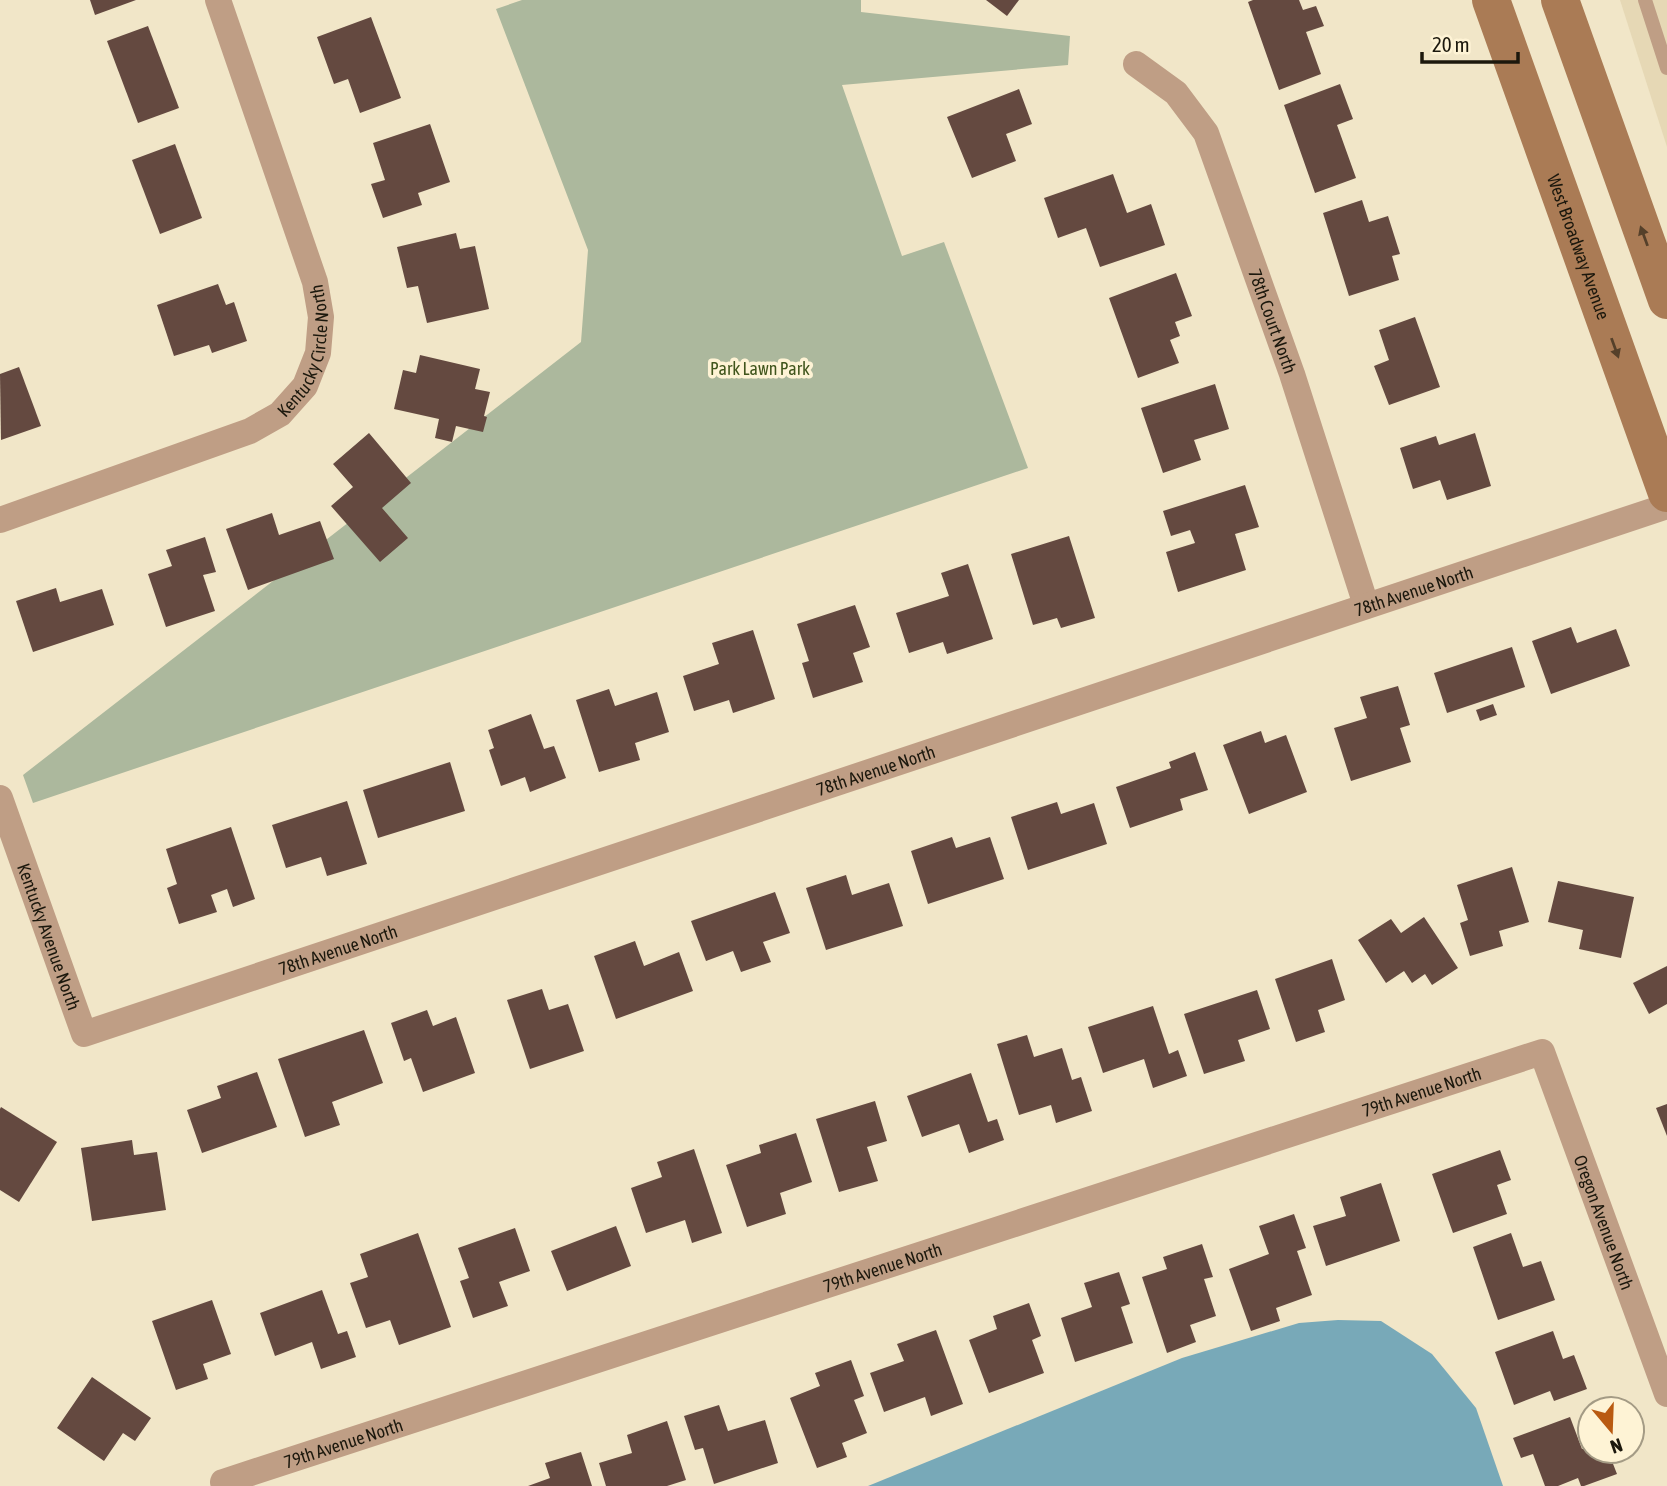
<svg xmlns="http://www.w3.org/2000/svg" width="1667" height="1486" font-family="'Asap Condensed',sans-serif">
	<rect width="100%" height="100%" fill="#f1e6c8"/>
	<path fill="#e6d8b5" d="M1620,0H1667V147Z"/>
	<path fill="#acb89d" d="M522,0H861V12L1070,36L1068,65L842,85L902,256L944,242L1028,468L33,803L23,775L581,342L588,250L496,9Z"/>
	<path fill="#78a9b8" d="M1338,1320L1381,1321L1432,1354L1476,1408L1503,1486H868L1182,1358L1299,1323Z"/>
	<g fill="#644940">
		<path d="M90,0H136L95,15Z"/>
		<path d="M986,0H1019L1007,16Z"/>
		<path d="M1253,0H1299L1303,10L1316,6L1324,26L1306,32L1321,74L1279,90L1248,2Z"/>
		<path d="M371,17L401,98L360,113L348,79L334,84L317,37Z"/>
		<path d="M148,26L179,108L138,123L107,41Z"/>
		<path d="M1340,84L1353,119L1337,125L1356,178L1315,193L1284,105Z"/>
		<path d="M1019,89L1032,124L1006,134L1016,161L972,178L947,117Z"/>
		<path d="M430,124L450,182L418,193L422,205L383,218L371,184L385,180L373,143Z"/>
		<path d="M175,144L202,218L160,234L132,160Z"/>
		<path d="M1113,174L1127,213L1151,204L1165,245L1100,267L1086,228L1058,238L1044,198Z"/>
		<path d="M1362,200L1369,222L1388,216L1400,254L1392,256L1399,280L1349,296L1323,213Z"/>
		<path d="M456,233L460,249L475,246L489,309L427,323L418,286L407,288L397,247Z"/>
		<path d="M1176,273L1192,316L1175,322L1180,336L1170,340L1179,363L1138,378L1109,298Z"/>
		<path d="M218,284L226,305L234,302L247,341L212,353L209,345L174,356L157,305Z"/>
		<path d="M1415,317L1440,387L1389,405L1374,366L1389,360L1379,330Z"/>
		<path d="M420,355L480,369L475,389L490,392L484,416L487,417L483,432L456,426L452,442L435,438L439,419L394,409L403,370L416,373Z"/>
		<path d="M19,367L41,426L1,440L0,374Z"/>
		<path d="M1215,384L1229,429L1194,440L1201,460L1163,473L1141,408Z"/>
		<path d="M369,433L411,483L382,508L408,538L380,562L331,506L353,487L333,464Z"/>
		<path d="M1475,433L1491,486L1447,500L1440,480L1413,489L1400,448L1436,436L1439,445Z"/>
		<path d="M1245,485L1259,527L1235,534L1246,570L1178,592L1166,552L1195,543L1190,530L1171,536L1163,511Z"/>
		<path d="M272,513L279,535L320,521L334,559L248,590L226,529Z"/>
		<path d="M1069,536L1095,618L1061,628L1057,618L1033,625L1011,554Z"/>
		<path d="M205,537L216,572L203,575L215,611L166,627L148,574L172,566L166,550Z"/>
		<path d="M968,564L993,639L947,654L943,642L909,653L896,613L949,596L941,573Z"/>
		<path d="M56,588L60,602L102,589L114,625L33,652L16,601Z"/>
		<path d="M855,605L870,647L853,653L863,682L813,698L802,663L809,661L797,624Z"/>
		<path d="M1571,627L1577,643L1616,629L1630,666L1551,694L1532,641Z"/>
		<path d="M753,630L775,699L733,713L729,700L694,711L683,676L719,664L712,643Z"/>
		<path d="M1512,647L1525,687L1447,713L1434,673Z"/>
		<path d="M1398,686L1410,725L1400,728L1411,762L1351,781L1334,728L1367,718L1360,697Z"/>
		<path d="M609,689L615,706L657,692L669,732L635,743L640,760L599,772L576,700Z"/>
		<path d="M1493,704L1497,715L1480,721L1476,710Z"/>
		<path d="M531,714L544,749L554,746L566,778L530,792L525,777L501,786L489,750L494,748L488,730Z"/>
		<path d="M1261,731L1265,743L1286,735L1307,792L1249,814L1223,745Z"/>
		<path d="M1195,752L1208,790L1180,799L1183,810L1130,828L1116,787L1171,768L1169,762Z"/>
		<path d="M450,762L465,811L378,838L363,790Z"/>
		<path d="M347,801L367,864L327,876L321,857L286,868L272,825Z"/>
		<path d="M1057,802L1061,814L1094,803L1107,844L1028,870L1011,817Z"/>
		<path d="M231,827L255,899L233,907L227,889L211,895L217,912L179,924L167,888L177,884L166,849Z"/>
		<path d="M952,837L956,848L990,837L1004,879L928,904L911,851Z"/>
		<path d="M1512,867L1529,922L1499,931L1503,946L1470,956L1460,923L1468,920L1457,885Z"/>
		<path d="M846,875L852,895L889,883L903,926L826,950L806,888Z"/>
		<path d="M1558,881L1634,897L1621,958L1579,949L1583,930L1548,922Z"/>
		<path d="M775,892L790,933L763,942L771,962L741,972L733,951L706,961L691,921Z"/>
		<path d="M1424,917L1458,968L1432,985L1425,974L1412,983L1404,971L1386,983L1358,940L1391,919L1401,933Z"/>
		<path d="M635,941L644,966L679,952L693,991L616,1019L594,956Z"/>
		<path d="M1332,959L1345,1000L1318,1010L1325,1032L1296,1042L1275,979Z"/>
		<path d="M1667,966V1004L1649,1014L1633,983Z"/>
		<path d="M542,989L549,1010L568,1004L584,1051L530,1069L507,1000Z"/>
		<path d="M1257,990L1270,1029L1238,1040L1245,1061L1204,1074L1184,1014Z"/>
		<path d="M1153,1006L1169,1054L1178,1050L1187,1076L1153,1088L1144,1059L1103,1073L1088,1027Z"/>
		<path d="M427,1010L433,1026L456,1017L475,1073L423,1092L411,1058L404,1061L391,1023Z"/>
		<path d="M364,1030L383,1083L332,1102L340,1125L305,1137L278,1059Z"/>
		<path d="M1027,1035L1034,1057L1062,1048L1072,1080L1081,1077L1092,1111L1056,1123L1051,1105L1019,1115L997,1044Z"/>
		<path d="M257,1072L277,1127L202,1153L187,1110L221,1098L217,1086Z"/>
		<path d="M971,1073L988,1122L997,1119L1004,1140L969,1153L959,1124L922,1137L907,1096Z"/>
		<path d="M875,1101L887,1141L867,1147L878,1181L839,1192L816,1119Z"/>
		<path d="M1667,1104V1136L1656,1108Z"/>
		<path d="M1,1107L57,1142L19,1202L0,1190V1109Z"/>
		<path d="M796,1133L812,1182L780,1193L786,1214L747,1227L726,1165L761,1153L759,1145Z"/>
		<path d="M132,1140L134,1155L157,1152L166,1210L92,1221L81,1148Z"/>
		<path d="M694,1149L722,1233L692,1243L685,1220L646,1233L631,1188L662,1177L657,1162Z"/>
		<path d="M1500,1150L1511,1180L1497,1185L1507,1214L1453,1233L1432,1174Z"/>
		<path d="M1381,1183L1400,1241L1326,1266L1313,1226L1346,1216L1340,1197Z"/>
		<path d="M1294,1214L1306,1248L1297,1251L1312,1295L1276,1308L1280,1321L1251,1331L1229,1269L1269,1254L1259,1226Z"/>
		<path d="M616,1226L631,1266L567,1291L551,1251Z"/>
		<path d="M515,1228L530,1271L499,1282L508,1306L473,1318L460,1281L469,1278L458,1248Z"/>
		<path d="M418,1233L451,1327L399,1345L390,1320L366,1328L350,1283L368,1277L360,1254Z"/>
		<path d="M1511,1233L1523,1267L1541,1261L1555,1300L1498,1320L1473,1247Z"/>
		<path d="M1202,1244L1213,1277L1204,1279L1216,1316L1190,1325L1196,1342L1167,1353L1142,1277L1167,1269L1163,1257Z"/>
		<path d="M1119,1272L1130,1304L1121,1307L1133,1343L1075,1362L1061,1318L1092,1307L1084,1283Z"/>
		<path d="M322,1290L338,1334L347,1331L356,1357L321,1369L312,1342L275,1356L260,1313Z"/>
		<path d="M212,1300L231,1354L203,1364L208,1379L176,1390L152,1321Z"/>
		<path d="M1029,1303L1041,1336L1032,1340L1044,1373L989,1393L969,1340L997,1329L993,1316Z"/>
		<path d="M936,1330L963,1404L931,1416L925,1397L884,1412L870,1373L904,1361L897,1344Z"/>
		<path d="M1553,1331L1563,1359L1574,1355L1587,1389L1554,1401L1550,1391L1514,1405L1495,1352Z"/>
		<path d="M851,1360L864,1396L854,1400L867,1433L842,1443L847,1457L817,1468L790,1398L820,1386L815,1373Z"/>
		<path d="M92,1377L151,1418L135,1441L123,1433L104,1461L57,1428Z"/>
		<path d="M719,1405L728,1431L765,1420L778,1463L714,1484L703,1448L695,1450L684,1416Z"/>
		<path d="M1570,1417L1582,1449L1590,1446V1451H1608L1617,1474L1584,1486H1581L1578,1478L1558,1486H1545L1533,1454L1521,1458L1513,1438Z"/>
		<path d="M667,1421L686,1480L667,1486H606L599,1463L632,1453L627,1435Z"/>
		<path d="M581,1452L592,1486H528L550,1478L545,1463Z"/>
	</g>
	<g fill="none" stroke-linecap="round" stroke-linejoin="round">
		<path stroke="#bf9e85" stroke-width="14" d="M1645,0L1667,68"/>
		<g stroke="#bf9e85" stroke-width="26">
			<path id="s1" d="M1136,64L1176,93L1206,133L1292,374L1366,605"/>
			<path id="s2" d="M0,520L250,431L280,414L305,386L318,353L321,317L315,282L218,0"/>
			<path id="s3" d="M0,798L84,1034L1667,506"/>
			<path id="s4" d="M225,1486L223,1482L1542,1052L1667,1394"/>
		</g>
		<g stroke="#aa7b55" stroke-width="38">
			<path id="s5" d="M1491,0L1667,493"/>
			<path d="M1560,0L1667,300"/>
		</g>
	</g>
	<defs><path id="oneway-solid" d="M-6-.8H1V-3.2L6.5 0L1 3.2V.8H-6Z" transform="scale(1.75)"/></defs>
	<g fill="#55402a">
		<use href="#oneway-solid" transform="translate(1644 236) rotate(-110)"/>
		<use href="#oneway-solid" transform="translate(1615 348) rotate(70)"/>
	</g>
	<g text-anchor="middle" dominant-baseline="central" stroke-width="7" stroke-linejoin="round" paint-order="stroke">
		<g font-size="18" fill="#1c180d" stroke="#fef3d5">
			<text stroke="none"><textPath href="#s5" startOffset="262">West Broadway Avenue</textPath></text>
			<text stroke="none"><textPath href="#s1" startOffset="299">78th Court North</textPath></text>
			<text stroke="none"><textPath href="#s2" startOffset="371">Kentucky Circle North</textPath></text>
			<text stroke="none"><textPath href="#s3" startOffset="1652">78th Avenue North</textPath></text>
			<text stroke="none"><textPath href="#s3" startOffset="1085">78th Avenue North</textPath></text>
			<text stroke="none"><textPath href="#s3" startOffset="147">Kentucky Avenue North</textPath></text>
			<text stroke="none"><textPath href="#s3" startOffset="518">78th Avenue North</textPath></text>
			<text stroke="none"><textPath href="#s4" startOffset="1265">79th Avenue North</textPath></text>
			<text stroke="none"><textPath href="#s4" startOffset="1573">Oregon Avenue North</textPath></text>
			<text stroke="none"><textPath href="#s4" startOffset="698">79th Avenue North</textPath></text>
			<text stroke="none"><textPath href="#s4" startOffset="131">79th Avenue North</textPath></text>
		</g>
		<g font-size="18" fill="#40551c" stroke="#fef3d5">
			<text x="760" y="368">Park Lawn Park</text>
		</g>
	</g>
	<g transform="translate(1611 1430) rotate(161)"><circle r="33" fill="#fef3d5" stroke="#a49b85" stroke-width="2"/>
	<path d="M0-5L12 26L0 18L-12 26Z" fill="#b95a11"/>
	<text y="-10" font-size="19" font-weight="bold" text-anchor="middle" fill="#1c180d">N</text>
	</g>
	<path d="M1422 52v10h96v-10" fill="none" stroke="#1c180d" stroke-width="3.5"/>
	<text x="1432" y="52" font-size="21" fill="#1c180d" stroke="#fef3d5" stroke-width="5" paint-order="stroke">20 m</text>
</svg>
